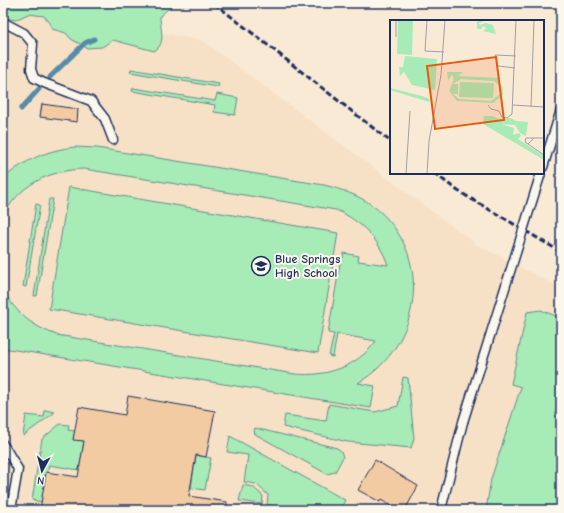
<svg xmlns="http://www.w3.org/2000/svg" width="564" height="513" font-family="'Comic Neue',sans-serif">
	<rect width="100%" height="100%" fill="#f9ead6"/>
	<filter id="ink" filterUnits="userSpaceOnUse"><feTurbulence type="fractalNoise" baseFrequency=".025" numOctaves="2"/><feDisplacementMap in="SourceGraphic" scale="8" xChannelSelector="R" yChannelSelector="G"/><feConvolveMatrix kernelMatrix="1 2 1 2 8 2 1 2 1" color-interpolation-filters="sRGB"/></filter>
	<g filter="url(#ink)">
		<path fill="#f7e1c6" d="M3,5L202,40L476,244L561,288V510H3Z"/>
		<g fill="#a7ebb6" stroke="#618d8a">
			<path d="M3,3H175L160,16C160,29 167,44 154,51L113,40L102,47L87,48L71,39L66,33L52,29L50,23L44,16L28,14L15,20L3,17Z"/>
			<path d="M131,69L219,84L218,87L130,72Z"/>
			<path d="M133,88L215,101L217,94L238,98L235,115L214,112L215,105L132,91Z"/>
			<path d="M75,147L97,148L324,185C340,189 358,195 372,205C435,252 423,345 358,383L375,386L371,408L3,348V289C14,312 33,327 57,335L295,374C326,377 357,367 376,341L337,334L333,357L329,356L334,334L328,333L341,258H343L344,253L359,256L358,261L388,265C379,239 361,221 336,210L84,169C50,170 17,185 3,218V179C24,160 47,150 75,147Z"/>
			<path d="M69,187L338,233L318,353L49,309Z"/>
			<path d="M49,199H53L37,296H34Z"/>
			<path d="M36,204L40,205L26,287L23,286Z"/>
			<path d="M541,310L561,318V510H486L491,479L521,387L511,384L527,312Z"/>
			<path d="M403,377L408,378L414,438L411,448L348,442L283,427L285,415L326,421L329,404L375,412L398,406Z"/>
			<path d="M45,410L54,412V413L23,436L26,415L44,417Z"/>
			<path d="M60,424L69,425L68,430L75,431L73,439L84,441L79,470L49,465L41,502L32,500L42,439Z"/>
			<path d="M255,428L337,448L341,451L343,457L335,472L327,474L255,434L254,431Z"/>
			<path d="M230,436L345,500L340,510H298L267,505L268,495L256,484L244,482L248,455L227,452Z"/>
			<path d="M196,455L211,458L205,490L191,488Z"/>
			<path d="M243,485L253,487L263,496L262,504L239,501Z"/>
		</g>
		<g fill="none" stroke-linecap="round" stroke-linejoin="round">
			<g stroke="#568baa" stroke-width="5">
				<path d="M50,77L85,43L94,39"/>
				<path d="M21,109L39,89"/>
			</g>
		</g>
		<g fill="#f3cba2" stroke="#1b2f5e">
			<path d="M42,104L78,109L77,122L40,117Z"/>
			<path d="M128,396L215,411L206,457L196,455L189,496L227,502V510H40L46,472L78,477L84,441L73,440L79,407L125,415Z"/>
			<path d="M375,460L418,486L405,510H398L381,500L380,502L358,490Z"/>
		</g>
		<g fill="none" stroke-linecap="round" stroke-linejoin="round">
			<defs>
				<g id="service">
					<path d="M3,22L24,33L33,44L31,69L34,78L44,83L91,101L105,119L113,140"/>
					<path d="M543,167L561,110"/>
					<path d="M3,444L18,469L11,510"/>
					<path d="M441,510L463,422"/>
				</g>
			</defs>
			<use href="#service" stroke="#1b2f5e" stroke-width="11"/>
			<use href="#service" stroke="#fbf7ec" stroke-width="8"/>
			<g stroke="#1b2f5e" stroke-width="3" stroke-dasharray="6 3" stroke-linecap="butt">
				<path d="M214,3L391,142"/>
				<path d="M434,173L458,191L561,252"/>
			</g>
			<defs>
				<path id="service-bridge" d="M463,422L541,173"/>
			</defs>
			<use href="#service-bridge" stroke="#1b2f5e" stroke-width="11" stroke-linecap="butt"/>
			<use href="#service-bridge" stroke="#fbf7ec" stroke-width="8"/>
		</g>
	</g>
	<defs>
		<symbol id="school-ring" viewBox="-11 -11 22 22"><circle r="9.5" fill="#fbf7ec" stroke="#1b2f5e" stroke-width="1.5"/><path d="M0-5L7-2L0 1L-7-2ZM-4 1L0 2.5L4 1V4Q0 6-4 4Z" fill="#1b2f5e"/></symbol>
	</defs>
	<g fill-rule="evenodd">
		<use href="#school-ring" x="250" y="255" width="22" height="22"/>
	</g>
	<g text-anchor="middle" dominant-baseline="central" stroke-width="4" stroke-linejoin="round" paint-order="stroke">
		<g font-size="12" font-weight="bold" fill="#1b2f5e" stroke="#fbf7ec" text-anchor="start">
			<text x="275" y="259">Blue Springs<tspan x="275" dy="14">High School</tspan></text>
		</g>
	</g>
	<g transform="translate(390 20)">
		<rect width="154" height="154" fill="#f9ead6"/>
		<path d="M8,0L23,1L22,35L7,34ZM88,0L94,1L89,3L90,5L96,3L103,5L106,14L93,11L96,8L92,6V9H87V3L85,2H88ZM15,36L47,39L45,70L22,65L14,52L10,56L9,47H13ZM57,52H73L68,56L111,58L109,61L113,68V75L103,83L67,81L59,71L64,59L62,55L58,60ZM71,59L104,61L110,66V74L101,81L69,79L63,74H68V62V64H63ZM70,62L104,63L103,78L69,77ZM0,68L32,76L40,79L39,82L0,70ZM94,96H103L109,99L121,98L126,101L138,102L136,116L130,113L125,105L111,104L124,108L123,115L129,113L131,116L128,119L154,136V140L93,104Z" fill="#a7ebb6" fill-rule="evenodd"/>
		<path fill="none" stroke="#a09fa6" stroke-width="1" d="M37,0L35,31L54,32M6,17V0M125,48L108,46L105,35L126,36M98,85L101,89L109,91L112,97L117,98L122,94L126,0M123,85L154,87M141,87L144,0M144,118L138,124L154,135M138,124L135,122L136,118H154M16,154L20,91M37,154L39,121L51,55L55,0"/>
		<path fill="#e8590c" fill-opacity="0.15" stroke="#e8590c" stroke-width="2" d="M106,37L114,100L45,109L37,46Z"/>
		<rect width="154" height="154" fill="none" stroke="#1b2f5e" stroke-width="2"/>
	</g>
	<rect width="564" height="513" fill="none" stroke="#fbf7ec" stroke-width="16"/>
	<rect x="8" y="8" width="548" height="497" fill="none" stroke="#1b2f5e" stroke-width="1.5" filter="url(#ink)"/>
	<g transform="translate(42 471) rotate(187)" stroke="#fbf7ec" stroke-width="3" paint-order="stroke">
	<path d="M0-3L7 15L0 10L-7 15Z" fill="#1b2f5e"/>
	<text y="-6" font-size="11" font-weight="bold" text-anchor="middle" fill="#1b2f5e">N</text>
	</g>
</svg>
